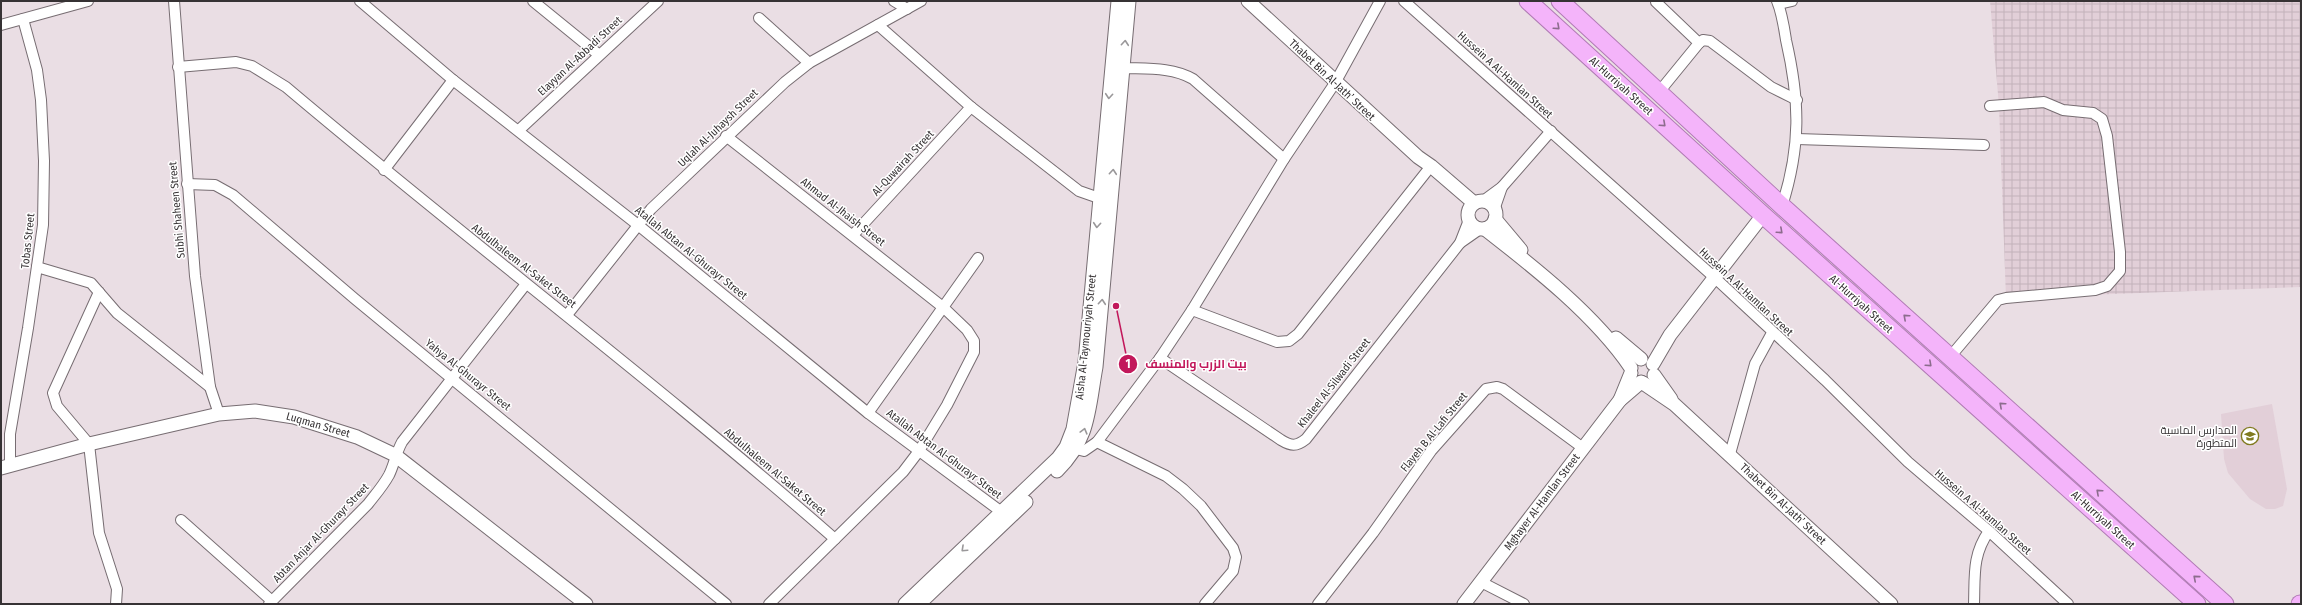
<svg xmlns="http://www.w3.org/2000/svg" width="2302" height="605" font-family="'Fira Sans Condensed',Cairo,sans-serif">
	<defs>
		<pattern id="industrial-grid" width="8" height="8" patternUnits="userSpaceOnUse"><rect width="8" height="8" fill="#e2cfd8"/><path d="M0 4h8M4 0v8" fill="none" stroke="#c2b2ba"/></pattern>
	</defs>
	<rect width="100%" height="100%" fill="#eadee4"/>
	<path fill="#e2cfd8" d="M2272,404L2287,489L2283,506L2275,509H2266L2250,499L2228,473L2224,459L2221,414Z"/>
	<path fill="url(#industrial-grid)" d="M1990,1H2301V287L2006,298L1999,106Z"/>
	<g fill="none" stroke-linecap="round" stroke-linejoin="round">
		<defs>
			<g id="minor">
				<path d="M174,1L195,276L210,387L219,414"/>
				<path d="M360,1L453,80L638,225L868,413L1007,516"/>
				<path d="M533,1L598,54"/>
				<path d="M894,1L907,9"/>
				<path d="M1404,1L1714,277L1825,380L1908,462L1989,531L2068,604"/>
				<path d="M1777,1C1782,13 1784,27 1786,40C1800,101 1801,146 1782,206"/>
				<path d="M1656,2L1699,43L1659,92"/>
				<path d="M1779,4L1792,1"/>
				<path d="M759,18L809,63"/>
				<path d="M1,25L88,1"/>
				<path d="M878,25L971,107L1079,191L1099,198"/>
				<path d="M1699,43L1703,40L1710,41L1771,87L1797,100"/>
				<path d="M178,67L236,62L252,66L286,87C467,240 657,383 835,539"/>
				<path d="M1123,68C1147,69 1172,67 1193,79L1284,159"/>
				<path d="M519,130L658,1"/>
				<path d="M726,136L944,308L967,330L974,341V352L947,405L919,451L903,472L769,604"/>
				<path d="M1797,139L1984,145"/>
				<path d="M384,170L453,80"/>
				<path d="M187,184L215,185L233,195L355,299L726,604"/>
				<path d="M1483,201L1502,187L1551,131"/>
				<path d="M1494,210L1502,187"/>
				<path d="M853,235L971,107"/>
				<path d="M1460,243L1480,229"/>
				<path d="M37,267L91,283L117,313L210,387"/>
				<path d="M99,292L53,393L57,406L89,444L99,533L117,589L116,604"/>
				<path d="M1192,310L1277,342L1289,341L1298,334L1431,166"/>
				<path d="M567,315L651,209L785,82L809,63L921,1"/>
				<path d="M1950,357L1998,300L2006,298L2095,290L2107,286L2120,271V252L2107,136L2102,119L2093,113L2063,110L2044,102L1990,106"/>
				<path d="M1160,358L1281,440C1291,446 1296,447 1306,439L1460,243L1469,220"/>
				<path d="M868,413L978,258"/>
				<path d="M1097,442L1166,476L1183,489L1201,506L1233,548L1236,557L1233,571L1205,604"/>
				<path d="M1068,447L1084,451L1097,442L1160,358L1192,310L1284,159L1335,83L1380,1"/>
				<path d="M1730,454L1755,364L1772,333"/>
				<path d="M10,466V434L28,328L43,225L44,161L41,100L37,70L23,19"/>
				<path d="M181,520L272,601"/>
				<path d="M1481,582L1524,604"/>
				<path d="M269,604L368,504C375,495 383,486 389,475C394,465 396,453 402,442L526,284"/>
				<path d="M1318,604L1373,533L1431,451L1486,389L1497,387L1503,389L1583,448"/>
				<path d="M1974,604C1975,576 1972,555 1989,531"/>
			</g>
			<g id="tertiary">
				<path d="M1248,1L1418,157L1431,166L1474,203"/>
				<circle cx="1482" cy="215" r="14"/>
				<path d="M1495,219L1521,250"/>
				<path d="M1485,229C1535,268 1595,315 1631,368"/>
				<path d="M1616,338L1641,359"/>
				<path d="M1653,364L1670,335L1763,215"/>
				<path d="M1654,375L1671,399"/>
				<path d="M1643,383L1674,404L1891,604"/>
				<path d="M1620,400L1631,373"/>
				<path d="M1,468L89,444L219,414L255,411L294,417L357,437L395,455L586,604"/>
				<path d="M1057,471C1090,438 1088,411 1096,367L1129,1"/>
				<path d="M905,604L1058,458L1066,447L1073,429L1085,362L1118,1"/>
				<path d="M919,604L1026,502"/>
				<path d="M1464,604L1620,400L1641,382"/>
			</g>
			<g id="trunk">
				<path d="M1528,1L1763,215L2197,604"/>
				<path d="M1560,1L1782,206L2225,604"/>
				<path d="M2300,604H2301"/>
			</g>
		</defs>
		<use href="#minor" stroke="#776d72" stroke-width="12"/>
		<use href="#tertiary" stroke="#776d72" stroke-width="15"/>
		<use href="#trunk" stroke="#b07bb4" stroke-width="19"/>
		<use href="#minor" stroke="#fff" stroke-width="10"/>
		<use href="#tertiary" stroke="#fff" stroke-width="13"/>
		<use href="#trunk" stroke="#f4b4fa" stroke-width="17"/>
	</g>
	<defs><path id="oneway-chevron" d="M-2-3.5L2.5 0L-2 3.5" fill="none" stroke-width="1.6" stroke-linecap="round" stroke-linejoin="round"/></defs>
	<g stroke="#8c6c8d">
		<use href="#oneway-chevron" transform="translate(1557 27) rotate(42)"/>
		<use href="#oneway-chevron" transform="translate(1663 124) rotate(42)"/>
		<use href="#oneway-chevron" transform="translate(1780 231) rotate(42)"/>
		<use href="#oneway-chevron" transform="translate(1906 317) rotate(-138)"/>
		<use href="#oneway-chevron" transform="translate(1929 364) rotate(42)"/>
		<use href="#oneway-chevron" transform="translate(2002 405) rotate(-138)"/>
		<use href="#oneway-chevron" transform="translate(2099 492) rotate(-138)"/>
		<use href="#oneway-chevron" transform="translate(2196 578) rotate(-139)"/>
	</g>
	<g stroke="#9a989a">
		<use href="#oneway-chevron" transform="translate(1125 43) rotate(-85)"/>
		<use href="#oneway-chevron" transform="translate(1109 96) rotate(95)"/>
		<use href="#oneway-chevron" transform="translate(1113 172) rotate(-85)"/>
		<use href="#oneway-chevron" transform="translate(1097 225) rotate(95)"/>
		<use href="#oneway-chevron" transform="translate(1102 302) rotate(-85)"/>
		<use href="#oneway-chevron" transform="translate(1084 431) rotate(-75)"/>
		<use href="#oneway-chevron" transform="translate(964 549) rotate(137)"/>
	</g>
	<defs>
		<symbol id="school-ring" viewBox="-11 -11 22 22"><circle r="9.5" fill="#fff" stroke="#807a20" stroke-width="1.5"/><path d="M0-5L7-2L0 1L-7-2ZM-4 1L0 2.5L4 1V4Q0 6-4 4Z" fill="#807a20"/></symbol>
	</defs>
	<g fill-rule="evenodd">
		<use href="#school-ring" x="2240" y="426" width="20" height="20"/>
	</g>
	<g text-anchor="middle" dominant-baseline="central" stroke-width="3" stroke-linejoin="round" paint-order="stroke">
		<g font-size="11" fill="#363234" stroke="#fff">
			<text transform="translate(580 56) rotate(-43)">Elayyan Al-Abbadi Street</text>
			<text transform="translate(1505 75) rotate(42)">Hussein A Al-Hamlan Street</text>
			<text transform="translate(1332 80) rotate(43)">Thabet Bin Al-Jath’ Street</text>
			<text transform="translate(1621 86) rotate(42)">Al-Hurriyah Street</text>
			<text transform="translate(718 128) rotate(-44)">Uqlah Al-Juhaysh Street</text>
			<text transform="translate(903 163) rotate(-47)">Al-Quwairah Street</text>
			<text transform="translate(177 210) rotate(-95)">Subhi Shaheen Street</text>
			<text transform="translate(843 212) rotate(38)">Ahmad Al-Jhaish Street</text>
			<text transform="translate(28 241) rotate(-84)">Tobas Street</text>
			<text transform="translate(691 253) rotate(39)">Atallah Abtan Al-Ghurayr Street</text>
			<text transform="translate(524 266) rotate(38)">Abdulhaleem Al-Saket Street</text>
			<text transform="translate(1746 292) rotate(43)">Hussein A Al-Hamlan Street</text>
			<text transform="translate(1861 304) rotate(42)">Al-Hurriyah Street</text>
			<text transform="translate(1086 337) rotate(-84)">Aisha Al-Taymouriyah Street</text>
			<text transform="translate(468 375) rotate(39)">Yahya Al-Ghurayr Street</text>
			<text transform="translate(1334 383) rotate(-52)">Khaleel Al-Silwadi Street</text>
			<text transform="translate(318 425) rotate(16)">Luqman Street</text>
			<text transform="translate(1434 432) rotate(-51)">Flayeh B Al-Lafi Street</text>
			<text transform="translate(944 454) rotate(37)">Atallah Abtan Al-Ghurayr Street</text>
			<text transform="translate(775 472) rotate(40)">Abdulhaleem Al-Saket Street</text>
			<text transform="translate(1542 502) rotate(-53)">Mghayer Al-Hamlan Street</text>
			<text transform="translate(1783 504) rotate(43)">Thabet Bin Al-Jath’ Street</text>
			<text transform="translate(1983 512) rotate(41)">Hussein A Al-Hamlan Street</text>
			<text transform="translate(2103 520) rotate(42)">Al-Hurriyah Street</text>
			<text transform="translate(321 533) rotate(-46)">Abtan Anjar Al-Ghurayr Street</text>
		</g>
		<g font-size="11" fill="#363234" stroke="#fff" text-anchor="end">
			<text x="2237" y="430">المدارس الماسية<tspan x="2237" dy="13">المتطورة</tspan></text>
		</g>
	</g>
	<path fill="none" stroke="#c2185b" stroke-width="1.5" d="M1116 306L1128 364"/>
	<g fill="#c2185b" stroke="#fff" stroke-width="1.5">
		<circle cx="1116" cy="306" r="4"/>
		<circle cx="1128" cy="364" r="10"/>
	</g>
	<g font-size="12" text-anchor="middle" font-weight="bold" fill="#fff">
		<text x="1128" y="368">1</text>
	</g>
	<g font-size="12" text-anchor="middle" font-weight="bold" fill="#c2185b" stroke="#fff" stroke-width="3" stroke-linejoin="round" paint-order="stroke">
		<text x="1196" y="368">بيت الزرب والمنسف</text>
	</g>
	<rect width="2302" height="605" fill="none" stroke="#363234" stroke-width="4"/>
</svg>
